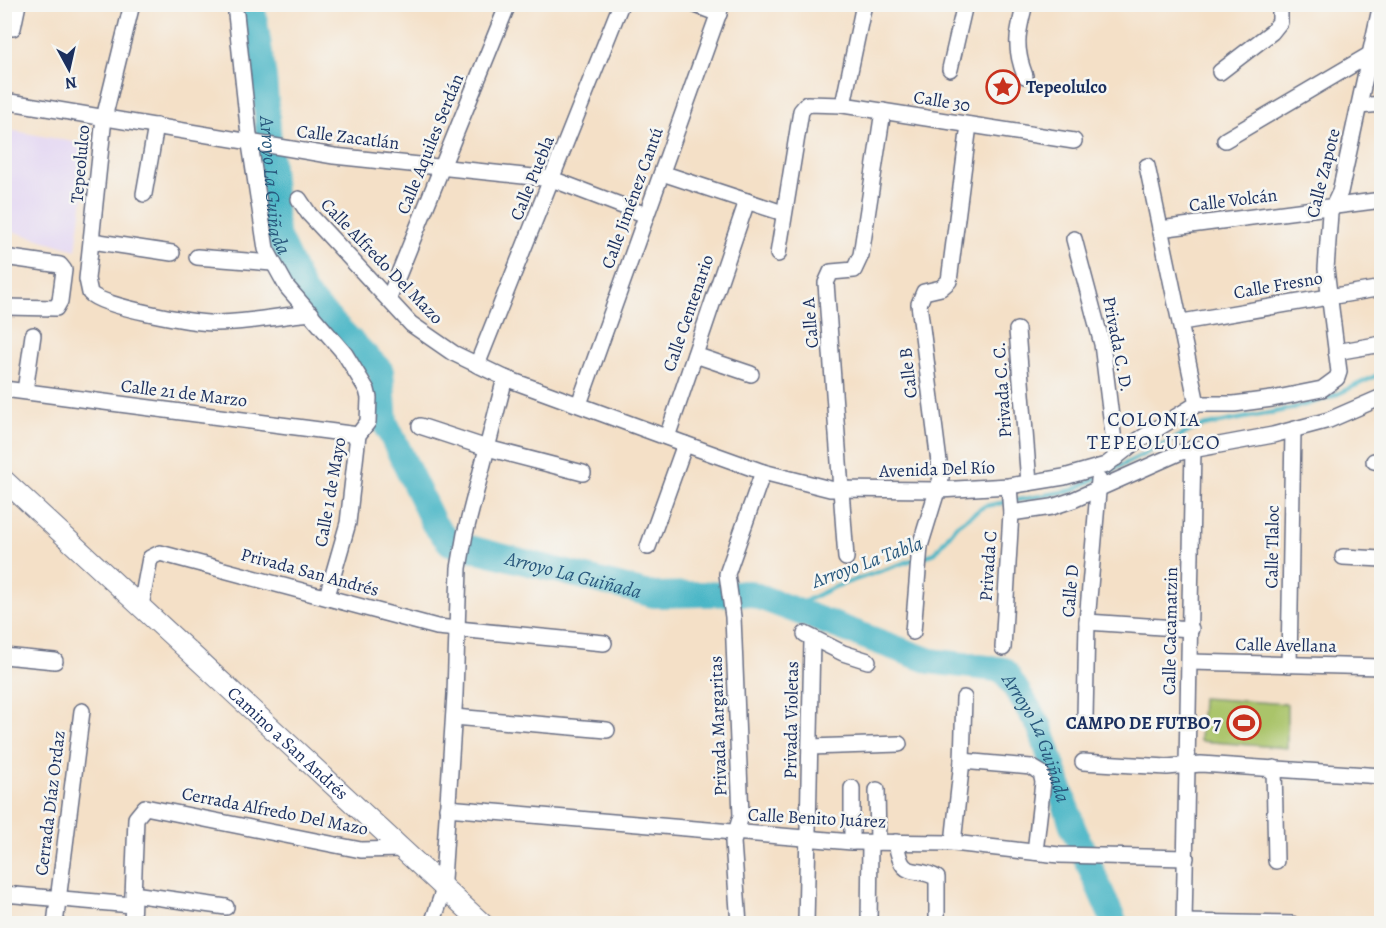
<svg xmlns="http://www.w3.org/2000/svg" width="1386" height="928" font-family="Alegreya,serif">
	<rect width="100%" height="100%" fill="#f6f6f2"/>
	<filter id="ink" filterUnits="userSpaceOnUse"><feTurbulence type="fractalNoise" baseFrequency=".0167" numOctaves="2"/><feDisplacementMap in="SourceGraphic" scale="12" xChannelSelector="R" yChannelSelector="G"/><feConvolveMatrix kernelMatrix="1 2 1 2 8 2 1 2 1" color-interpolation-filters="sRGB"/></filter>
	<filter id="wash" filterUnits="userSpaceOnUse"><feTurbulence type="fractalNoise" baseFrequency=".008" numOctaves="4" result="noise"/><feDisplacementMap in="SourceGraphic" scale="24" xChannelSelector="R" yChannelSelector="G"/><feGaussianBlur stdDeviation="1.35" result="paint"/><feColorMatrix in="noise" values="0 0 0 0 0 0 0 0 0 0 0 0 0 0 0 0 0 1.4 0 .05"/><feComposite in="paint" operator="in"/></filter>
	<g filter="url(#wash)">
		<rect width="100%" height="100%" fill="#f4e0c7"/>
		<path fill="#e2d4f3" d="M4,129L90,145L76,250L5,229Z"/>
		<path fill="#aac46a" stroke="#627a64" stroke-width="1.5" d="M1202,698L1287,704V748L1200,741Z"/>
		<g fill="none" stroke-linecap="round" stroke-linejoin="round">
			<g stroke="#4ab6c6" stroke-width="4.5">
				<path d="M923,557L935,553L957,525L985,506L1073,490L1198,427L1290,409L1331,397L1382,373"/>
				<path d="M789,609L832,588L915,559"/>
			</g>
			<path stroke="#4ab6c6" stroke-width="26" id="s1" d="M252,4L264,77L276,233L305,295L381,371L385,422L434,524L450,543L654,595L749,593L930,661L1004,670L1040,727L1073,828L1115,924"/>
		</g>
	</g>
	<g filter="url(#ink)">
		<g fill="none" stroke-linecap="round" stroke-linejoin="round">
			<defs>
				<g id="minor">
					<path d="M132,4L104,118L87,279L90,293C102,307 194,323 214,323C246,323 279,316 311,313"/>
					<path d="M693,4L719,14"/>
					<path d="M1025,4C1017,34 1014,47 1025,76"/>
					<path d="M236,14L250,144L266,249L287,287L345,354L367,390L369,398L368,422L358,435L348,523L327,596"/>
					<path d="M13,28L18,4"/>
					<path d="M950,69L965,4"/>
					<path d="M1220,72L1272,32L1280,22V4"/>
					<path d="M4,101L334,156L552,179L646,215"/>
					<path d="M843,105L864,4"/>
					<path d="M1359,106L1382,104"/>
					<path d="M1225,140L1369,55"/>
					<path d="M1147,166L1197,404"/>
					<path d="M662,173L783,213"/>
					<path d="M144,194L156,126"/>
					<path d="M299,199L309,214L411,324L453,353L505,378L685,444L763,472L830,489L939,490L1009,486L1064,477L1106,465L1134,443L1197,404H1234L1272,399L1322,389L1337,378L1339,372L1326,269L1330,213L1340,192L1381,4"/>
					<path d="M1160,229L1382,200"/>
					<path d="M1074,239L1102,344L1116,458"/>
					<path d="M92,241L172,253"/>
					<path d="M778,254L801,111L807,104L843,105L1074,141"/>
					<path d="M4,257L60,265L64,270L60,301L56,308L4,307"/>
					<path d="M197,257L272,263"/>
					<path d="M389,298L508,4"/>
					<path d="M1182,322L1382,288"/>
					<path d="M1017,330L1029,483"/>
					<path d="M1336,352L1382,344"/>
					<path d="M695,355L751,374"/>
					<path d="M477,365L621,4"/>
					<path d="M4,389L358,435"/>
					<path d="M25,391L33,335"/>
					<path d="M579,404L722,4"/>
					<path d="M420,426L487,448L583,473"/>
					<path d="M667,437L747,201"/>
					<path d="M1374,461L1382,462"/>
					<path d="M1011,513L1052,507L1073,500L1181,452L1273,435L1329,420L1382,397"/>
					<path d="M648,547L685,444"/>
					<path d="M1343,557L1382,559"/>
					<path d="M846,558L826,283L831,272L854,270L861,255L883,111"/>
					<path d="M141,606L150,558L160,553L437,627L604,643"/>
					<path d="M1087,622L1191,629"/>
					<path d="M913,632L920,546L941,478L919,304L924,292L941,288L949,281L969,125"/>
					<path d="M805,634L843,653L868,661"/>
					<path d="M1003,648L1011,513L1009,486"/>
					<path d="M4,656L55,661"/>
					<path d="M1190,662L1382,667"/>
					<path d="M1289,665L1293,430"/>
					<path d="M454,717L607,730"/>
					<path d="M1085,717L1087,622L1099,480"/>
					<path d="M810,747L899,744"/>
					<path d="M962,761L1031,767L1041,773L1043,782L1035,852"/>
					<path d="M1083,762L1167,767L1201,764L1382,776"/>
					<path d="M1274,768L1276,861"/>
					<path d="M852,788V842"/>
					<path d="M877,790L878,842"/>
					<path d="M447,808L852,842L953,843L1059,855L1186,858"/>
					<path d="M896,842C902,883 914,864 937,878V924"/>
					<path d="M953,843L962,761L964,698"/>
					<path d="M4,894L132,905"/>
					<path d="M133,894L226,907"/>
					<path d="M1184,922L1292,924"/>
					<path d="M55,924L82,711"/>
					<path d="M132,924L136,818L145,807L361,850L402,849"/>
					<path d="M432,924L442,895L455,694L459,568L465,534L505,378"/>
					<path d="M739,924L733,842L741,816L733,617L727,574L763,472"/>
					<path d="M806,924L812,640"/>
					<path d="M869,924L870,843"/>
					<path d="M1184,924L1193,448"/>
				</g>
				<g id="major">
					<path id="s2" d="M4,480L483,924"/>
				</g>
			</defs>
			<use href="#minor" stroke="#676d83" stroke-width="18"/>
			<use href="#major" stroke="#676d83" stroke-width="22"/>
			<use href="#minor" stroke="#fff" stroke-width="15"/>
			<use href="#major" stroke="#fff" stroke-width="20"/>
		</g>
	</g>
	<defs>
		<symbol id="sight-ring" viewBox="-11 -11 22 22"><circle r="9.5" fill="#f6f6f2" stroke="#c8321e" stroke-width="1.5"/><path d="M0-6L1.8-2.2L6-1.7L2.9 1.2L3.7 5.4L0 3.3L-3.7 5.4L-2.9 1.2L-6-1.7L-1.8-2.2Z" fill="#c8321e"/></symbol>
		<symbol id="stadium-ring" viewBox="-11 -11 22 22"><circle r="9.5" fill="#f6f6f2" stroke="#c8321e" stroke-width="1.5"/><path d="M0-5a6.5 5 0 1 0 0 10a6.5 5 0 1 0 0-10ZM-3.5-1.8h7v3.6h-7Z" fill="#c8321e"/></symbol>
	</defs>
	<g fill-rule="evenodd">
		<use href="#sight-ring" x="984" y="68" width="38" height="38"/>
		<use href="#stadium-ring" x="1225" y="704" width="38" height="38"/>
	</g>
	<g text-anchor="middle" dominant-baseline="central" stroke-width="5" stroke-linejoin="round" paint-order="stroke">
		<g font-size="18" font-weight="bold" fill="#1b2f5e" stroke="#f6f6f2" text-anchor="start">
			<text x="1026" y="87">Tepeolulco</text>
			<text x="1221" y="723" text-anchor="end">CAMPO DE FUTBO 7</text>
		</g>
		<g font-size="18" fill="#1b2f5e" stroke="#f6f6f2">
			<text transform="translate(942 101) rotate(9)">Calle 30</text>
			<text transform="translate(348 137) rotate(7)">Calle Zacatlán</text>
			<text transform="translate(430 144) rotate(-68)">Calle Aquiles Serdán</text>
			<text transform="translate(80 164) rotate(-85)">Tepeolulco</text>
			<text transform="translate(1323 173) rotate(-76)">Calle Zapote</text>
			<text transform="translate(532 178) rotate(-68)">Calle Puebla</text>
			<text transform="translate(632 198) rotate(-70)">Calle Jiménez Cantú</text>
			<text transform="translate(1233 200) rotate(-7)">Calle Volcán</text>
			<text transform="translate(382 261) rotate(46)">Calle Alfredo Del Mazo</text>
			<text transform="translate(1278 285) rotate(-10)">Calle Fresno</text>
			<text transform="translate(688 313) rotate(-71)">Calle Centenario</text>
			<text transform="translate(810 323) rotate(-95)">Calle A</text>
			<text transform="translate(1118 344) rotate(79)">Privada C. D.</text>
			<text transform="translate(908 373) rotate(-97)">Calle B</text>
			<text transform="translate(1002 390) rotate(-94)">Privada C. C.</text>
			<text transform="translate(184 393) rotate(7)">Calle 21 de Marzo</text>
			<text transform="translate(937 469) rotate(-2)">Avenida Del Río</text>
			<text transform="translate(330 492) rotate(-80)">Calle 1 de Mayo</text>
			<text transform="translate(1272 547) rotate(-89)">Calle Tlaloc</text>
			<text transform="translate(988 566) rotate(-86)">Privada C</text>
			<text transform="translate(310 572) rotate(15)">Privada San Andrés</text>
			<text transform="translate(1070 591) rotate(-85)">Calle D</text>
			<text transform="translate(1170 631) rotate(-89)">Calle Cacamatzin</text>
			<text transform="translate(1286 645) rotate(1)">Calle Avellana</text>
			<text transform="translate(791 720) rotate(-89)">Privada Violetas</text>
			<text transform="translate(718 726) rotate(-92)">Privada Margaritas</text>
			<text stroke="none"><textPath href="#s2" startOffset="387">Camino a San Andrés</textPath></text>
			<text transform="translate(50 803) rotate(-83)">Cerrada Díaz Ordaz</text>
			<text transform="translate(275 811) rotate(11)">Cerrada Alfredo Del Mazo</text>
			<text transform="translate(817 818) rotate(3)">Calle Benito Juárez</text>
		</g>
		<g font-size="20" font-style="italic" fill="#29587d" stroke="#f6f6f2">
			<text stroke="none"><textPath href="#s1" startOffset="183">Arroyo La Guiñada</textPath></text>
			<text transform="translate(867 562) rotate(-20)">Arroyo La Tabla</text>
			<text stroke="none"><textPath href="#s1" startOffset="723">Arroyo La Guiñada</textPath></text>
			<text stroke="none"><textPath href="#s1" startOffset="1245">Arroyo La Guiñada</textPath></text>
		</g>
		<g font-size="20" letter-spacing="1.5" fill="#1b2f5e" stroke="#f6f6f2">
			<text x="1154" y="419">COLONIA<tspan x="1154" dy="23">TEPEOLULCO</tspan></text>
		</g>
	</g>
	<rect width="1386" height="928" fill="none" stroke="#f6f6f2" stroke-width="24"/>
	<g transform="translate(69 69) rotate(172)" stroke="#f6f6f2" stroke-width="4.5" paint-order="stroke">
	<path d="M0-4.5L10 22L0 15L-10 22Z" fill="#1b2f5e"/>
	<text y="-9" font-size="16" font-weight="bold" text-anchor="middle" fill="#1b2f5e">N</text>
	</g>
</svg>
